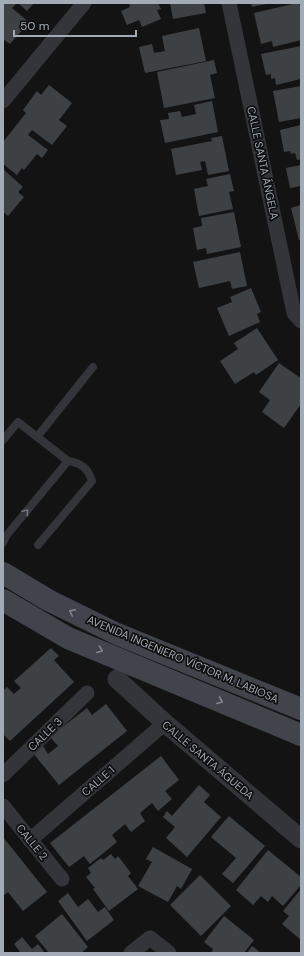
<svg xmlns="http://www.w3.org/2000/svg" width="304" height="956" font-family="'DM Sans',sans-serif">
	<rect width="100%" height="100%" fill="#131314"/>
	<g fill="#3e4144">
		<path d="M3,3H17L12,8L29,22L10,44L3,39Z"/>
		<path d="M18,3H34L27,11Z"/>
		<path d="M129,3H158L161,9L157,10L161,19L142,27L139,20L127,25L121,11L130,7Z"/>
		<path d="M170,3H204L206,13L173,19Z"/>
		<path d="M251,3H266V4L252,7Z"/>
		<path d="M297,3H299L301,10V40L273,47L272,41L261,44L254,13Z"/>
		<path d="M199,28L206,61L145,73L139,47L152,44L154,53L165,51L162,36Z"/>
		<path d="M301,46V79L276,85L275,78L271,79V74L266,75L261,54Z"/>
		<path d="M214,60L217,73L210,75L215,98L164,108L157,72Z"/>
		<path d="M49,85L72,103L59,120L67,126L52,145L32,130L28,135L48,150L42,158L37,154L24,170L22,168L17,175L3,164V142L26,113L23,110L37,91L41,95Z"/>
		<path d="M301,86V118L279,122L273,91Z"/>
		<path d="M212,101L218,132L165,143L160,120L169,119L168,113L180,111L182,117L196,114L194,105Z"/>
		<path d="M301,125V159L297,160L295,153L291,154L290,151L284,152L280,130Z"/>
		<path d="M222,136L229,171L208,175L205,161L200,162L202,170L176,175L171,149L212,141L211,138Z"/>
		<path d="M301,165V186L290,188L286,168Z"/>
		<path d="M3,169L23,187L18,192L24,197L8,216L3,212Z"/>
		<path d="M230,174L234,191L229,192L233,209L199,216L194,189L208,186L206,179Z"/>
		<path d="M301,205V240H299L291,208Z"/>
		<path d="M234,212L241,247L207,254L206,248L197,250L193,228L202,226L201,218Z"/>
		<path d="M240,252L247,286L232,289L230,281L199,288L193,262Z"/>
		<path d="M251,288L261,312L257,314L260,322L229,336L217,308L232,302L230,297Z"/>
		<path d="M257,328L278,360L256,375L254,372L235,384L220,361L238,349L234,343Z"/>
		<path d="M279,363L299,377L301,375V404L284,428L262,412L270,400L259,392Z"/>
		<path d="M51,648L59,656L54,660L74,682L10,741L3,734V691L7,687L14,694L21,688L14,681Z"/>
		<path d="M106,704L127,731L59,785L33,753L43,746L48,754L58,746L50,737L87,708L92,715Z"/>
		<path d="M161,756L179,780L165,791L172,799L158,811L152,803L140,813L145,821L131,832L125,824L112,835L117,842L90,864L84,856L69,867L50,843Z"/>
		<path d="M199,785L210,795L204,802L221,817L187,857L166,838L175,827L163,817L167,811L172,816Z"/>
		<path d="M229,816L265,846L233,883L222,874L236,858L211,837Z"/>
		<path d="M3,837L47,892L23,911L8,892L3,896Z"/>
		<path d="M153,847L192,869L181,889L177,886L168,902L138,886L152,862L146,859Z"/>
		<path d="M268,850L301,877V885L283,906L272,896L268,902L261,896L253,905L236,890Z"/>
		<path d="M111,854L115,859L118,856L131,873L128,876L138,889L109,911L93,889L95,888L86,877L91,873L88,868L101,858L103,860Z"/>
		<path d="M200,875L231,906L201,936L170,905Z"/>
		<path d="M301,889V940L282,924L289,916L283,911Z"/>
		<path d="M68,893L78,907L88,899L98,912L105,907L114,920L87,941L58,901Z"/>
		<path d="M62,914L88,947L81,953H49L35,936Z"/>
		<path d="M224,916L254,940L244,953H211L213,949L204,942Z"/>
		<path d="M22,937L32,949L38,944L45,953H18L20,952L14,944Z"/>
		<path d="M252,946L261,953H247Z"/>
	</g>
	<g fill="none" stroke-linecap="round" stroke-linejoin="round">
		<g stroke="#33353a" stroke-width="8">
			<path d="M37,437L93,367"/>
			<path d="M3,440L18,422L68,461L6,536L3,543"/>
			<path d="M38,545L92,481C88,468 81,463 68,461"/>
		</g>
		<g stroke="#33353a" stroke-width="15">
			<path d="M229,3L294,313L301,321"/>
			<path d="M3,101L84,3"/>
			<path d="M3,775L87,693"/>
			<path d="M3,806L62,879"/>
			<path d="M30,840L165,723"/>
			<path d="M131,953L150,938L169,953"/>
		</g>
		<path stroke="#33353a" stroke-width="19" d="M117,679L165,723L301,839"/>
		<g stroke="#41444a" stroke-width="22">
			<path d="M3,573L48,600L117,634L301,709"/>
			<path d="M3,600L68,638L301,735"/>
		</g>
	</g>
	<defs><path id="oneway-chevron" d="M-2-3.5L2.5 0L-2 3.5" fill="none" stroke-width="1.6" stroke-linecap="round" stroke-linejoin="round"/></defs>
	<use stroke="#71767e" href="#oneway-chevron" transform="translate(26 512) rotate(-50)"/>
	<g stroke="#818790">
		<use href="#oneway-chevron" transform="translate(72 612) rotate(-154)"/>
		<use href="#oneway-chevron" transform="translate(100 650) rotate(21)"/>
		<use href="#oneway-chevron" transform="translate(220 701) rotate(23)"/>
	</g>
	<g text-anchor="middle" dominant-baseline="central" stroke-width="3.5" stroke-linejoin="round" paint-order="stroke">
		<g font-size="11" fill="#a3abb6" stroke="#0e0e0f">
			<text transform="translate(263 163) rotate(78)">CALLE SANTA ÁNGELA</text>
			<text transform="translate(183 659) rotate(23)">AVENIDA INGENIERO VÍCTOR M. LABIOSA</text>
			<text transform="translate(45 734) rotate(-44)">CALLE 3</text>
			<text transform="translate(208 760) rotate(40)">CALLE SANTA ÁGUEDA</text>
			<text transform="translate(98 781) rotate(-41)">CALLE 1</text>
			<text transform="translate(32 842) rotate(51)">CALLE 2</text>
		</g>
	</g>
	<rect width="304" height="956" fill="none" stroke="#a3abb6" stroke-width="8"/>
	<path d="M14 30v6h122v-6" fill="none" stroke="#a3abb6" stroke-width="2"/>
	<text x="20" y="30" font-size="12" fill="#a3abb6" stroke="#0e0e0f" stroke-width="3" paint-order="stroke">50 m</text>
</svg>
